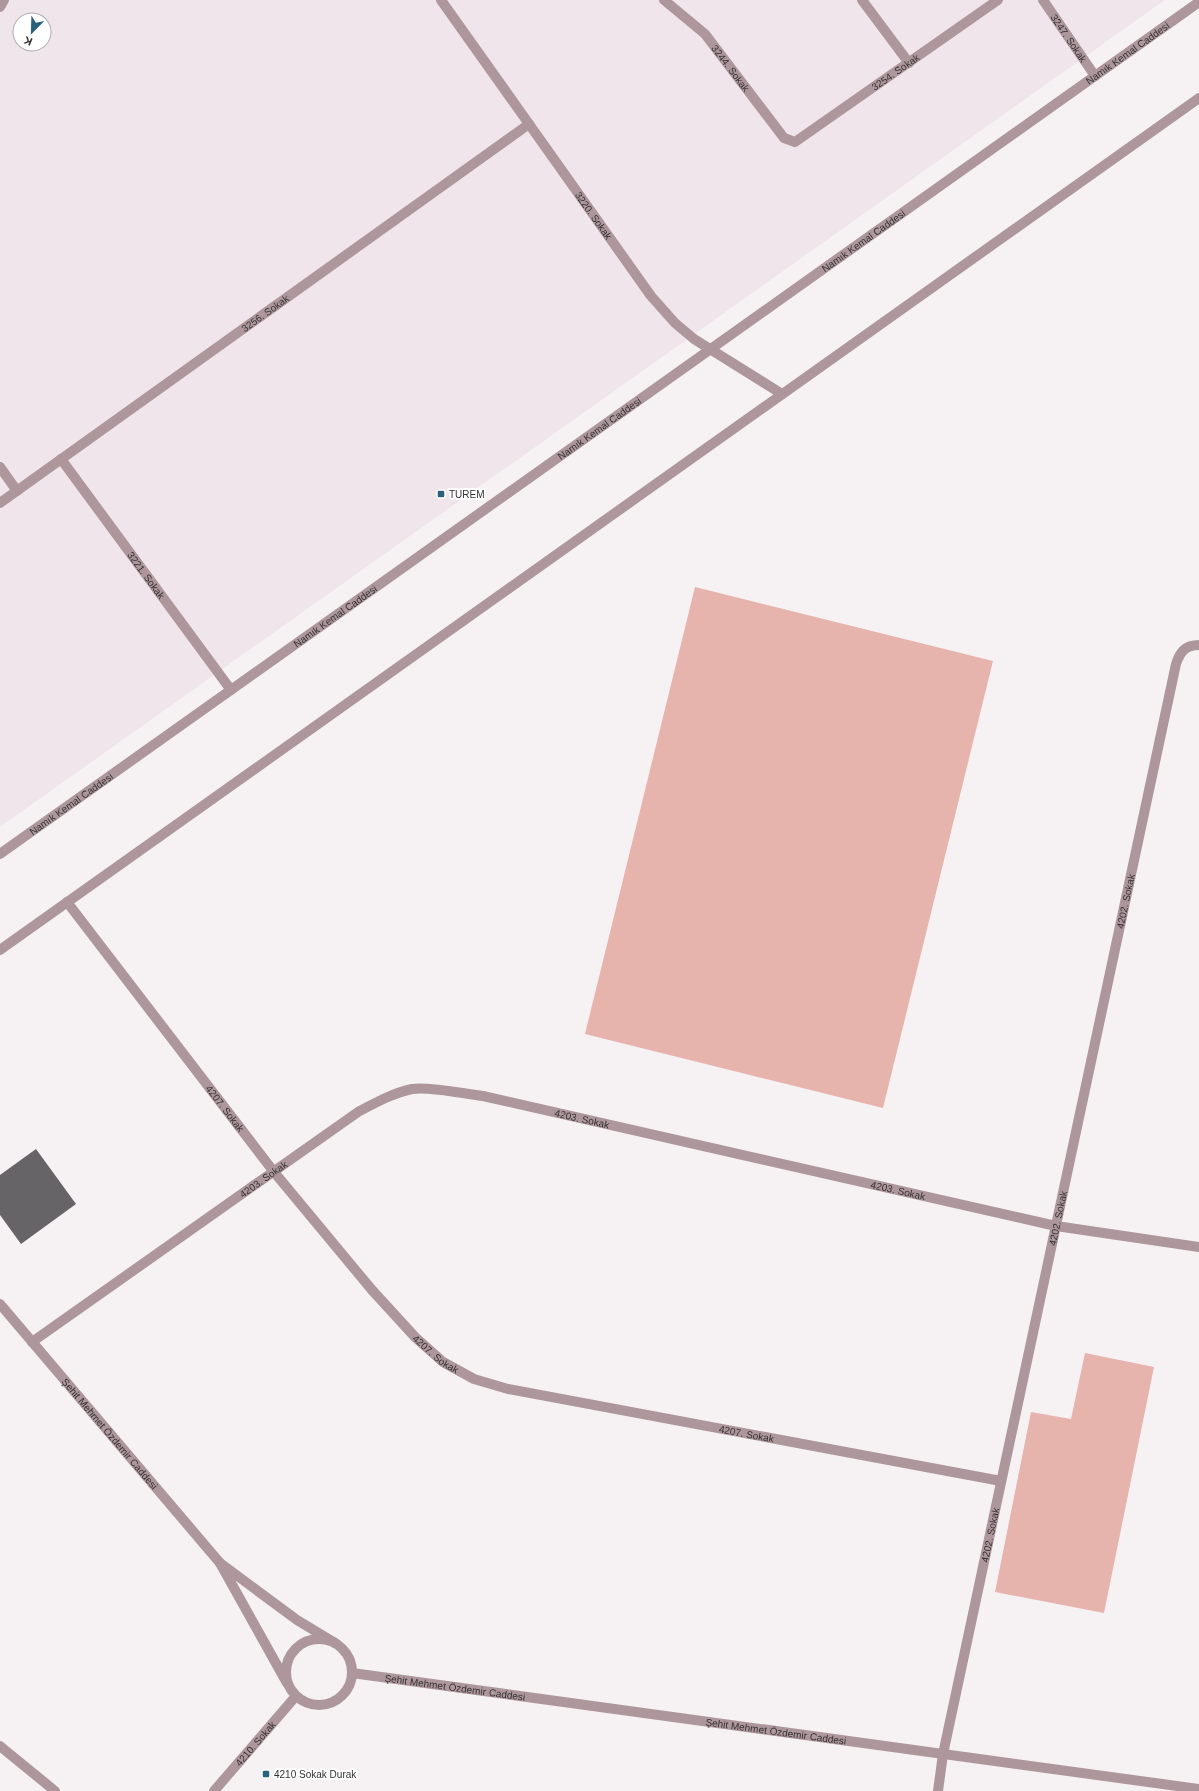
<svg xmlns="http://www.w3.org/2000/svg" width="1199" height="1791" font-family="Arial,sans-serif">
	<rect width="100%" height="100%" fill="#f6f2f4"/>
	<path fill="#f1e5ec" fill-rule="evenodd" d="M0,0H1165L0,827ZM20,20H44V44H20Z"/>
	<g fill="#e6b3ad">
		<path d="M695,587L993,661L883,1108L585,1034Z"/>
		<path d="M1085,1353L1154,1367L1104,1613L995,1592L1031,1412L1071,1419Z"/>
	</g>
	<path fill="#666467" d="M36,1149L76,1204L21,1244L0,1215V1175Z"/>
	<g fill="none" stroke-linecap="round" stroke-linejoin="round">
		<g stroke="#ae979c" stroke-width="10">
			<path id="s1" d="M664,0L705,34L784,138L795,142L998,0"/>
			<path id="s2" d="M1043,0L1095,76"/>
			<path id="s3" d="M61,459L231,690"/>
			<path id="s4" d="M67,902L274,1172"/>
			<path d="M0,1746L55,1791"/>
			<path d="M938,1791L943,1754"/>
		</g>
		<g stroke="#ae979c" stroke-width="10">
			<path id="s5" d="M441,0L651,296L675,323L694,339L782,394"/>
			<path d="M862,0L909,63"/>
			<path d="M0,7L4,0"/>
			<path d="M0,467L17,491"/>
			<path id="s6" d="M0,503L529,124"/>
			<path id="s7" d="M274,1172L372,1290L415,1337L443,1362L474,1379L508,1389L1001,1481"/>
			<path id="s8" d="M0,1304L220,1563"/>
			<path id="s9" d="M32,1342L358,1112C375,1103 393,1093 412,1089C429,1086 465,1094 483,1096L1056,1226L1199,1247"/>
			<circle cx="319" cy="1672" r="33"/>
			<path id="s10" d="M352,1673L1199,1789"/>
			<path d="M287,1683L220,1563L297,1620L335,1643"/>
			<path id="s11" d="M943,1754L1176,664C1180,652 1185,645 1199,645"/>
			<path id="s12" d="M214,1791L296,1696"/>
		</g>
		<g stroke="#ae979c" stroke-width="10">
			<path id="s13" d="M0,854L1199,2"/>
			<path d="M0,950L1199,98"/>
		</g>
	</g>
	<g fill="#27627a" stroke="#fff" stroke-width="1.5">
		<rect x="437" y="490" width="8" height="8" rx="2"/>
		<rect x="262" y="1770" width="8" height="8" rx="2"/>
	</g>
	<g text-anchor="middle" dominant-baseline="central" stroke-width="4" stroke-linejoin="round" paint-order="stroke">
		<g font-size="10" fill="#333132" stroke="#fff">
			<text stroke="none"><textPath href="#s2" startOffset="46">3247. Sokak</textPath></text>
			<text stroke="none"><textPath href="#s13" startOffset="1383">Namık Kemal Caddesi</textPath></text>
			<text stroke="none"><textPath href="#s1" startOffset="96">3244. Sokak</textPath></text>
			<text stroke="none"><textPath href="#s1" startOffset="318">3254. Sokak</textPath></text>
			<text stroke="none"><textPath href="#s5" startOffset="264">3220. Sokak</textPath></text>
			<text stroke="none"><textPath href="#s13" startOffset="1059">Namık Kemal Caddesi</textPath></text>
			<text stroke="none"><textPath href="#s6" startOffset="326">3256. Sokak</textPath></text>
			<text stroke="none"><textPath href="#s13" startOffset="735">Namık Kemal Caddesi</textPath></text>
			<text stroke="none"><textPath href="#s3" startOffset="144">3221. Sokak</textPath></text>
			<text stroke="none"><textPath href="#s13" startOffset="411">Namık Kemal Caddesi</textPath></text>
			<text stroke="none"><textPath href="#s13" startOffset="87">Namık Kemal Caddesi</textPath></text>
			<text stroke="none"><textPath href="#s11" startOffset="872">4202. Sokak</textPath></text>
			<text stroke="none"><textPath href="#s4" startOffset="260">4207. Sokak</textPath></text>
			<text stroke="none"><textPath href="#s9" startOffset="631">4203. Sokak</textPath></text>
			<text stroke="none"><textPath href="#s9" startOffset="283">4203. Sokak</textPath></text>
			<text stroke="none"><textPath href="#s9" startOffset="955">4203. Sokak</textPath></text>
			<text stroke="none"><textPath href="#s11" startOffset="548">4202. Sokak</textPath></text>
			<text stroke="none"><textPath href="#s7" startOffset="244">4207. Sokak</textPath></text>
			<text stroke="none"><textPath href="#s8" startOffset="170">Şehit Mehmet Özdemir Caddesi</textPath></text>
			<text stroke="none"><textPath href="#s7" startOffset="568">4207. Sokak</textPath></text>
			<text stroke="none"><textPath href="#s11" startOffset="224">4202. Sokak</textPath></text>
			<text stroke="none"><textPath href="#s10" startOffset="104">Şehit Mehmet Özdemir Caddesi</textPath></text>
			<text stroke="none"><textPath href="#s10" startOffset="428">Şehit Mehmet Özdemir Caddesi</textPath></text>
			<text stroke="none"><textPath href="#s12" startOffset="63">4210. Sokak</textPath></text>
		</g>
		<g font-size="10" fill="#333132" stroke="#fff" text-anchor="start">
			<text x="449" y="494">TUREM</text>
			<text x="274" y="1774">4210 Sokak Durak</text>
		</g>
	</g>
	<g transform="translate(32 32) rotate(203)"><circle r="19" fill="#ffffff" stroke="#adadad"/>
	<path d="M0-3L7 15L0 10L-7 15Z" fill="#27627a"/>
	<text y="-6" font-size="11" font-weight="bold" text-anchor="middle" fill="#333132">K</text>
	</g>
</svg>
